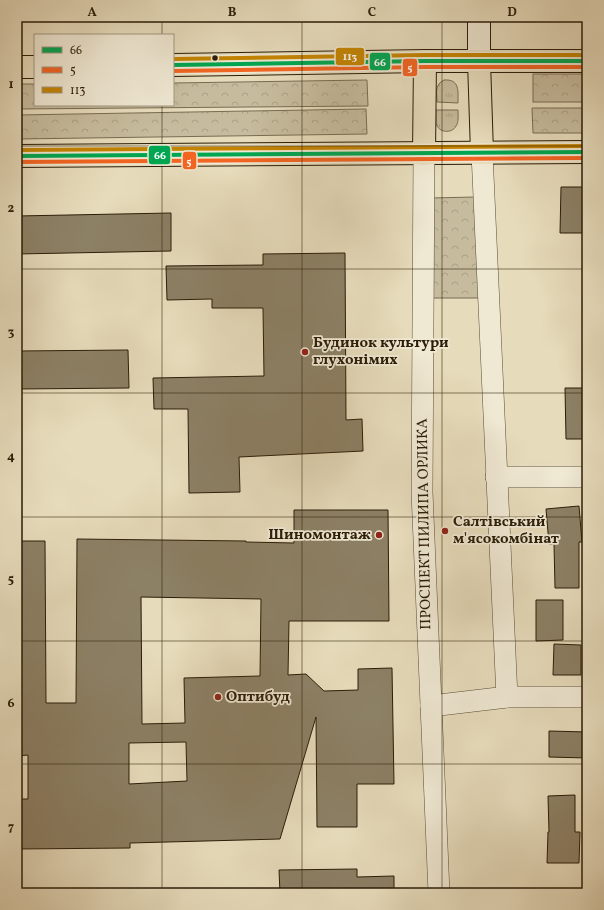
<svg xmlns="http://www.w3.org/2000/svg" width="604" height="910" font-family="Vollkorn,serif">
	<defs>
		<pattern id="grass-tufts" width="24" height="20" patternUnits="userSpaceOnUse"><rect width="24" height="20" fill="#c6bb9d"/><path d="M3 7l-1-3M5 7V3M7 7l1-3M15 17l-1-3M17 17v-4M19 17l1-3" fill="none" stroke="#aaa086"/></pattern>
		<pattern id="forest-crowns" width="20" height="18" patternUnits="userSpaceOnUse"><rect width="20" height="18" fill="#c6bb9d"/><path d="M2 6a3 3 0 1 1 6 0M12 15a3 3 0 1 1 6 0" fill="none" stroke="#aaa086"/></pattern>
	</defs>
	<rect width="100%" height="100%" fill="#e6dbbb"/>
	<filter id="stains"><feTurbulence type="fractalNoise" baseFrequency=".005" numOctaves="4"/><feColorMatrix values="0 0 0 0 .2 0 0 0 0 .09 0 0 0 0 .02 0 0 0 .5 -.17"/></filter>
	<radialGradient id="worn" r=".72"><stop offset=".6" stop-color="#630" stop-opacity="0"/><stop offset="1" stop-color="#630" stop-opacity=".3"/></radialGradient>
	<g fill="url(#grass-tufts)" stroke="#786c52">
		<path d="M444,80C460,79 458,91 458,103L437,102C437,93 434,85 444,80Z"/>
		<path d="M436,110H458C458,115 459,122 456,126C452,134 438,133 436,123C436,119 436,114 436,110Z"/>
	</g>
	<g fill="url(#forest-crowns)" stroke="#786c52">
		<rect x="533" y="74" width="54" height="28"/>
		<path d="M367,80L368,106L17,109V84H35V105H173V83Z"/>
		<path d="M532,108H587V133H533Z"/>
		<path d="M366,109L367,134L17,139V115Z"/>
		<path d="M475,197L480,298H431V198Z"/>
	</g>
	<g fill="#8c8065" stroke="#2b1d08" fill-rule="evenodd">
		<path d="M561,187H587V233H560Z"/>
		<path d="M171,213V251L17,254V216Z"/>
		<path d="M345,253L346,420L362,419L363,451L239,457L240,492L189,493L188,409H154L153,378L264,376L263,308H212V299L167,300L166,266L263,265V254Z"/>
		<path d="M128,350L129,388L17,389V351Z"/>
		<path d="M565,388H587V439H566Z"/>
		<path d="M579,506L582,542H579V588H555L554,544H549L546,509Z"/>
		<path d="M294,510H388L389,621H289L288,675L306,674L324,691L358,690V669L392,668L394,784H357V827H317L316,717L280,839L130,843V848L17,849V799H28V755L17,756V541H45L46,703H76L77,539L246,541V542L294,543ZM141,597L261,599L260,676L184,678L185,723L142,724ZM186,742L187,781L129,784V743Z"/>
		<path d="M536,600H563V640L536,641Z"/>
		<path d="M554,644L581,645V675H553Z"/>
		<path d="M549,731L587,732V758L549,757Z"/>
		<path d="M575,795V832H580L579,863H547L548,832H549L548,796Z"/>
		<path d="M357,869V877L394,876V893H280L279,870Z"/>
	</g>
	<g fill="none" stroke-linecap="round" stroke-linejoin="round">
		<defs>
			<g id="minor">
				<path d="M482,153L507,697"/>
				<path d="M424,154L422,492L439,893"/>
				<path d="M496,477H587"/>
				<path d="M431,706L507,697H587"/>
			</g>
			<path id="secondary" d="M479,17V61"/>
			<g id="primary">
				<path d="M479,61L482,153"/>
				<path d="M173,65L425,61H587"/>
				<path d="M17,67H35"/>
				<path d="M424,154L425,61"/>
				<path d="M17,156L587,152"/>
			</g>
		</defs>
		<use href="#minor" stroke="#5a4c35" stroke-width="22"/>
		<use href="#secondary" stroke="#2b1d08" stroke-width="24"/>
		<use href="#primary" stroke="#2b1d08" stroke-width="24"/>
		<use href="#minor" stroke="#efe8d3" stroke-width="21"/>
		<use href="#secondary" stroke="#efe8d3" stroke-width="22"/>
		<use href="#primary" stroke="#e6dbbb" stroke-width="22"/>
		<defs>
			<g id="bus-1">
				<path d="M173,65L425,61H587"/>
				<path d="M17,156L587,152"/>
			</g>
			<g id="bus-2">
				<path d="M173,71L425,67H587"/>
				<path d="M17,162L587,158"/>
			</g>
			<g id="bus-3">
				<path d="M173,59L425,55H587"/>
				<path d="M17,150L587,146"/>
			</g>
		</defs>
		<use href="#bus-1" stroke="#efe8d3" stroke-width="7"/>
		<use href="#bus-2" stroke="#efe8d3" stroke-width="7"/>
		<use href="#bus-3" stroke="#efe8d3" stroke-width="7"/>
		<use href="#bus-1" stroke="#00a651" stroke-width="4"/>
		<use href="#bus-2" stroke="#f26522" stroke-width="4"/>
		<use href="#bus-3" stroke="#c48402" stroke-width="4"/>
	</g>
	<path fill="none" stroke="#2b1d08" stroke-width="1" stroke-opacity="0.55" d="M162,17V35M302,17V893M442,17V893M162,105V893M17,146H587M17,269H587M17,393H587M17,517H587M17,641H587M17,764H587"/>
	<circle fill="#2b1d08" stroke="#efe8d3" stroke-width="1.5" cx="215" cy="58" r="3.5"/>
	<g fill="#8f2418" stroke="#efe8d3" stroke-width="1.5">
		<circle cx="305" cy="352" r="4"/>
		<circle cx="445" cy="531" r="4"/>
		<circle cx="379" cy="535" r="4"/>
		<circle cx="218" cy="697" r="4"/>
	</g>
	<g text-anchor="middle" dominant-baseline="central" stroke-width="3.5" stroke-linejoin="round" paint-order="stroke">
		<g font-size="15" font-weight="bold" fill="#2b1d08" stroke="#efe8d3" text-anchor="start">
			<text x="313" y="343">Будинок культури<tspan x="313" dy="17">глухонімих</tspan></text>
			<text x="453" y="522">Салтівський<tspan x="453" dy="17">м'ясокомбінат</tspan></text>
			<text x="371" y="535" text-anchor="end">Шиномонтаж</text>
			<text x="226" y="697">Оптибуд</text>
		</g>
		<g font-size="15" fill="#2b1d08" stroke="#efe8d3">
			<text transform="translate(425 524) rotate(-91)">ПРОСПЕКТ ПИЛИПА ОРЛИКА</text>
		</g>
	</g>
	<g stroke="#efe8d3" stroke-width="1.5">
		<rect x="335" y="47" width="30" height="19" rx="4" fill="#c48402"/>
		<rect x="369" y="52" width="22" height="19" rx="4" fill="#00a651"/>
		<rect x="402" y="58" width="16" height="19" rx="4" fill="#f26522"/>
		<rect x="148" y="145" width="23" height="20" rx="4" fill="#00a651"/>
		<rect x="182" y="151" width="15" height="19" rx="4" fill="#f26522"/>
	</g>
	<g font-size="11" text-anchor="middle" font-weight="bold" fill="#fff">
		<text x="350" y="60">113</text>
		<text x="380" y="66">66</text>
		<text x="410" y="71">5</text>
		<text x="160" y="159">66</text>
		<text x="189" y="165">5</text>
	</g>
	<rect width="604" height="910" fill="none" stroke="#e6dbbb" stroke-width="44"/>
	<rect x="34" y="34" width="140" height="72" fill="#efe8d3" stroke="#a19782"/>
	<rect x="42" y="47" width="20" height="6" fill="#00a651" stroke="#a19782"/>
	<text x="70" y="54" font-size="12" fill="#2b1d08">66</text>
	<rect x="42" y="67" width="20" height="6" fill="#f26522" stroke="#a19782"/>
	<text x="70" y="74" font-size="12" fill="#2b1d08">5</text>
	<rect x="42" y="87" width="20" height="6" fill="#c48402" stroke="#a19782"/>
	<text x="70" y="94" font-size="12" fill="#2b1d08">113</text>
	<rect x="22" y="22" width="560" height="866" fill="none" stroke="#2b1d08" stroke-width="1.5"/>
	<g font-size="13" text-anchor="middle" font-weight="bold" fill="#2b1d08">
		<text x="92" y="16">A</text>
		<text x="232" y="16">B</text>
		<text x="372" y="16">C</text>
		<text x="512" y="16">D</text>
		<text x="11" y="88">1</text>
		<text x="11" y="212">2</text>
		<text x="11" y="336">3</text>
		<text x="11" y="460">4</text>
		<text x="11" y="583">5</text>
		<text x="11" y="707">6</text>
		<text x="11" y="831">7</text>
	</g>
	<rect width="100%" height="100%" filter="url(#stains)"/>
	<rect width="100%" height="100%" fill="url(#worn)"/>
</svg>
